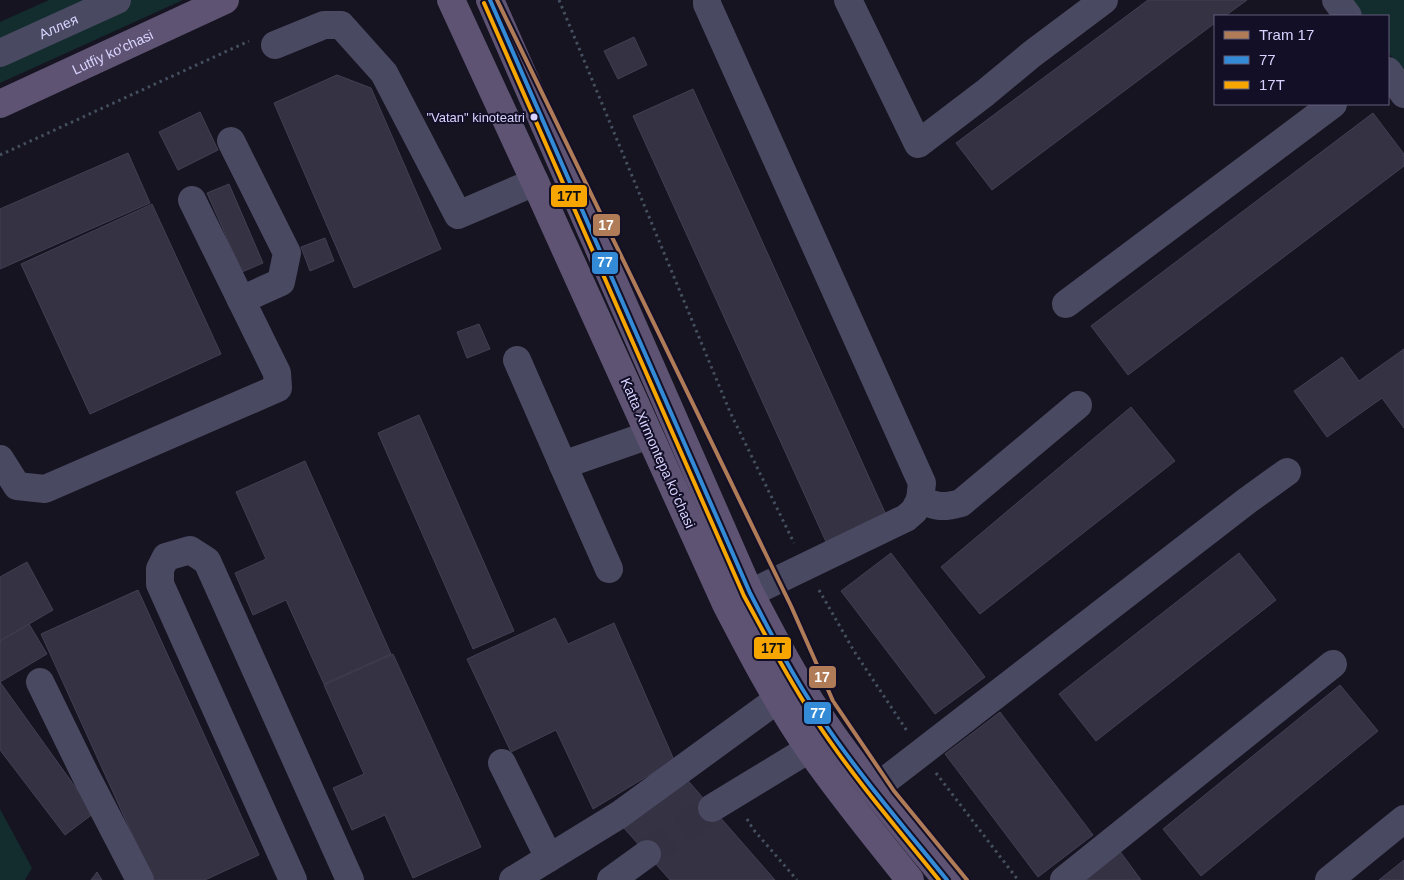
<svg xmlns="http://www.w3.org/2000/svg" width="1404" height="880" font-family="Arial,sans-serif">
	<rect width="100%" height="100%" fill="#161421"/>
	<g fill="#132c2d">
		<path d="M49,0H183L0,83V22Z"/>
		<path d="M1350,0H1404V74L1388,52V16H1362Z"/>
		<path d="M0,809L32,868L25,880H0Z"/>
	</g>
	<g fill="#343243" stroke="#433f54">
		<path d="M1148,0H1247L1225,16H1215V23L992,190L956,143Z"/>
		<path d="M634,37L647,65L618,79L604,51Z"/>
		<path d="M337,75L371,88L441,249L354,288L274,103Z"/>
		<path d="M693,89L887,517L827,544L633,116Z"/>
		<path d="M200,112L218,150L178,170L159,132Z"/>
		<path d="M1373,113L1404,154V166L1128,375L1091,326Z"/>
		<path d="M128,153L150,203L0,269V209Z"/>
		<path d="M229,184L263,263L242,272L207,193Z"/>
		<path d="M152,204L221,354L90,414L21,264Z"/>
		<path d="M325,238L334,261L310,271L301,247Z"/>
		<path d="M479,324L490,349L467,358L457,332Z"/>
		<path d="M1404,349V428L1382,398L1327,437L1294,391L1342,357L1359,381Z"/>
		<path d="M1131,407L1175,461L980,614L941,567Z"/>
		<path d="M419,415L514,631L473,649L378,433Z"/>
		<path d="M305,461L391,654L324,684L286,600L253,615L235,573L266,559L236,492Z"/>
		<path d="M891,553L985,677L935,714L841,591Z"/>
		<path d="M1239,553L1276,600L1096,741L1059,694Z"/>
		<path d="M27,562L53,610L0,641V577Z"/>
		<path d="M138,590L259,855L205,880H153L41,634Z"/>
		<path d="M555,618L568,644L614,623L674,760L593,809L556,730L511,752L467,659Z"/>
		<path d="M29,624L47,654L0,682L94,813L65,835L0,750V641Z"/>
		<path d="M393,654L481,847L413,878L385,815L352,830L333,788L364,774L324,685Z"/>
		<path d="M1340,685L1378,731L1201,876L1163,829Z"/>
		<path d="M1000,712L1093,835L1038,877L945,754Z"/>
		<path d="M683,775L775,880H670L623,827Z"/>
		<path d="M1119,850L1141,880H1080Z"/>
		<path d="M1404,860V880H1379Z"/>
		<path d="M97,872L102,880H91Z"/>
	</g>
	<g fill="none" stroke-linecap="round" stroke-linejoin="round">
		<path stroke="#333142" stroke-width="28" stroke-dasharray="28 14" stroke-linecap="butt" d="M647,854L712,808"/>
		<g stroke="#44505f" stroke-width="3" stroke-dasharray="2.5 4" stroke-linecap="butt">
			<path d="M559,0L730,412L794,543"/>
			<path d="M0,155L249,41"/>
			<path d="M819,590L854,651L907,731"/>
			<path d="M936,773L1018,880"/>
			<path d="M747,819L753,829L797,880"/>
		</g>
		<g stroke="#4a4962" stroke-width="28">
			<path d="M707,0V4L922,483L920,500C937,507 943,508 961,503L1078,405"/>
			<path d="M848,0L918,144L985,93L1032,54L1104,0"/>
			<path d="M1336,0L1348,16"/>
			<path d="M275,45L324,25H341L384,73L458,215L535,182"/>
			<path id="s1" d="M0,53L117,0"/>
			<path d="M1388,71L1404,94"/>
			<path d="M231,141L287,253L281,282L241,300"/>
			<path d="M1066,304L1333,104"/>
			<path d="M517,360L563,465L649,435"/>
			<path d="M0,459L17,486L45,489L278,388L277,373L192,200"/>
			<path d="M563,465L609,569"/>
			<path d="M728,604L906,518L914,511L920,500"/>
			<path d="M40,682L85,774L140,880"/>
			<path d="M502,763L549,858"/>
			<path d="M873,790L1248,500L1287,472"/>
			<path d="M712,808L809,749L827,736"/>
			<path d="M293,880L160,584V569L166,557L190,550L207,561L350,880"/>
			<path d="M513,880L619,815L778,699"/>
			<path d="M611,880L647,854"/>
			<path d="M1064,880L1333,664"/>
			<path d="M1329,880L1404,819"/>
		</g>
		<g stroke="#5e5373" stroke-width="28">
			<path d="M451,0L535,182L726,604C752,654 778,704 810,750C841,795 876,837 910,880"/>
			<path d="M490,0L750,593C775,641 800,689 832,734C868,785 908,832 947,880"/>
			<path id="s2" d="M0,104L225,0"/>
		</g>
		<defs>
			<path id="bus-1" d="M490,0L750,593C772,636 794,678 821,718C859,775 904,827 947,880"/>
			<path id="bus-2" d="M484,3L744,596C767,638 789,681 816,721C853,777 897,828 939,880"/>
		</defs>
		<use href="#bus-1" stroke="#130f26" stroke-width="8"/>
		<use href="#bus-2" stroke="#130f26" stroke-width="8"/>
		<use href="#bus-1" stroke="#338bd7" stroke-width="4"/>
		<use href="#bus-2" stroke="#f7a600" stroke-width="4"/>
		<defs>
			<path id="tram-1" d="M497,0L791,606L833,701L894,791L967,880"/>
		</defs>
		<use href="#tram-1" stroke="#130f26" stroke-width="8"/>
		<use href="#tram-1" stroke="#b07c57" stroke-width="4"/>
	</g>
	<circle fill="#d9d4ff" stroke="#130f26" stroke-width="2" cx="534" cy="117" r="4.5"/>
	<g text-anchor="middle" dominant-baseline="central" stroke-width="4" stroke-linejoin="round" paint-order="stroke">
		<g font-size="13" fill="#d9d4ff" stroke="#130f26" text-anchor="end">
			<text x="525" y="117">"Vatan" kinoteatri</text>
		</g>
		<g font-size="14" fill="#d9d4ff" stroke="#130f26">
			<text stroke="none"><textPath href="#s1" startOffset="64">Аллея</textPath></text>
			<text stroke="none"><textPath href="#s2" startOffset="124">Lutfiy ko'chasi</textPath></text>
			<text transform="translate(658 453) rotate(66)">Katta Xirmontepa koʻchasi</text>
		</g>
	</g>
	<g stroke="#130f26" stroke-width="2">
		<rect x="550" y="184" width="38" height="24" rx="5" fill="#f7a600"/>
		<rect x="592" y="213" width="29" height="24" rx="5" fill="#b07c57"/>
		<rect x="591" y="251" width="28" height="24" rx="5" fill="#338bd7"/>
		<rect x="753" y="636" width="39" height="24" rx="5" fill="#f7a600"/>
		<rect x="808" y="665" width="29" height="24" rx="5" fill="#b07c57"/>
		<rect x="803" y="701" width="29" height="24" rx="5" fill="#338bd7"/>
	</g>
	<g font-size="14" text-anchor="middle" font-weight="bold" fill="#fff">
		<text x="606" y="230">17</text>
		<text x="605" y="267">77</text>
		<text x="822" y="682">17</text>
		<text x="818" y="718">77</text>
	</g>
	<g font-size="14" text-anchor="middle" font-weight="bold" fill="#111">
		<text x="569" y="201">17T</text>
		<text x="773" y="653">17T</text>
	</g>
	<rect x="1214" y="15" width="175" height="90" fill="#130f26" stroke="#625e7d"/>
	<rect x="1224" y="31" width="25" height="8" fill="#b07c57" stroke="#625e7d"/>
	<text x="1259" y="40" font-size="15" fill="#d9d4ff">Tram 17</text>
	<rect x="1224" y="56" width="25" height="8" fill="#338bd7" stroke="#625e7d"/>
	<text x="1259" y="65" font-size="15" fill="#d9d4ff">77</text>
	<rect x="1224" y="81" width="25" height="8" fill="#f7a600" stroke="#625e7d"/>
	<text x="1259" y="90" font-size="15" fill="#d9d4ff">17T</text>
</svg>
